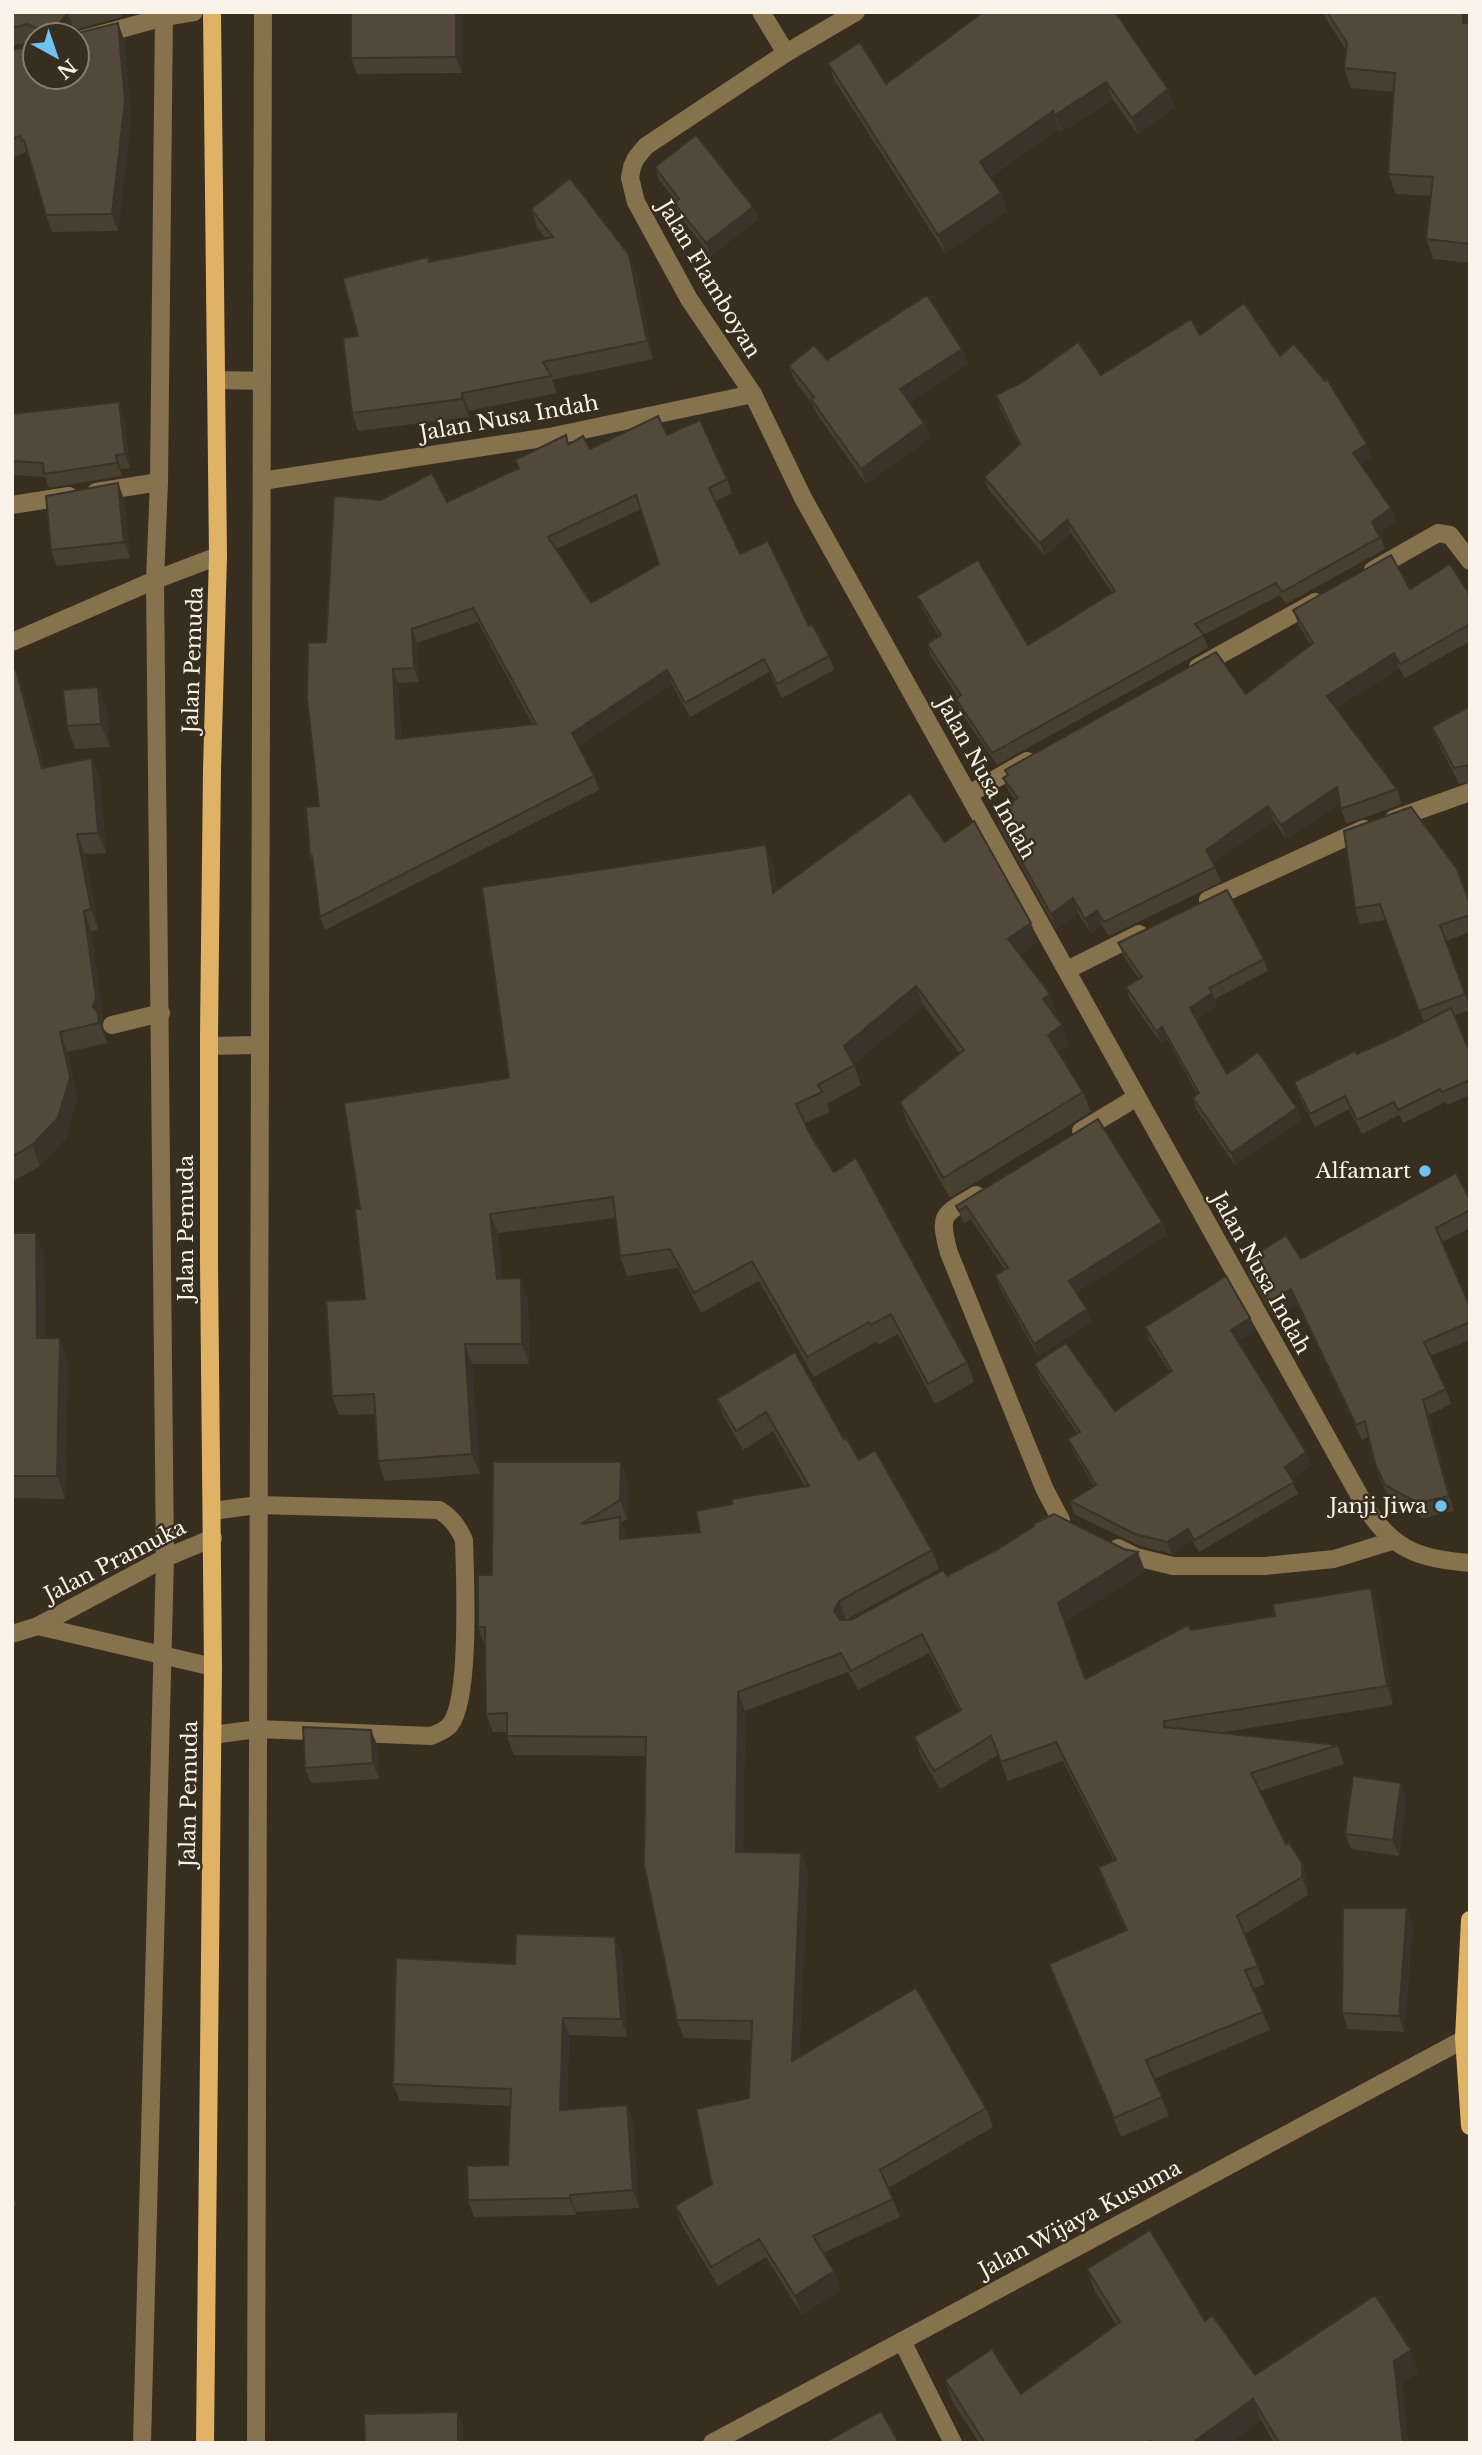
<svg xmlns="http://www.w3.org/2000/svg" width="1482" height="2455" font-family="'Libre Baskerville',serif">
	<rect width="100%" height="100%" fill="#372e20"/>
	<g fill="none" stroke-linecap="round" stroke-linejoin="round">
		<g stroke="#87724e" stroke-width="18">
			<path d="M761,12L786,53"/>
			<path d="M77,41L164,17L194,12"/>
			<path d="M216,380L262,381"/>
			<path d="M753,394L689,299L636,202L630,178L632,167L636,158L646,146L786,53L856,12"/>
			<path d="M262,481L549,437L753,394L803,498L1368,1511C1396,1552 1422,1559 1470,1563"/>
			<path d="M96,492L159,482"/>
			<path d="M12,505L69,496"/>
			<path d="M1373,570L1438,533L1450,535L1470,561"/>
			<path d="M12,642L155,580L218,556"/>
			<path d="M1198,667L1315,602"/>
			<path d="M969,794L1027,761"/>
			<path d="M1394,819L1470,792"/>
			<path d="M1208,900L1364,829"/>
			<path d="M1067,970L1139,934"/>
			<path d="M112,1025L161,1013"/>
			<path d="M209,1046L260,1045"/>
			<path d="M1081,1131L1137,1097"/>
			<path d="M976,1195C943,1215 938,1213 949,1253L1045,1490L1061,1520L1044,1528"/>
			<path d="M1118,1548L1136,1557L1173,1566H1265L1334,1559L1392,1541"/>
			<path d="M38,1626L213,1667"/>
			<path d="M12,1634L38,1626L165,1558L213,1538"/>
			<path d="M212,1735L258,1729L431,1736C436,1734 446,1730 450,1725C471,1699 465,1577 464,1540C458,1527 452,1518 439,1510L258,1505L212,1511"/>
			<path d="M902,2341L953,2443"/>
			<path d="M142,2443L165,1558L155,580L159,482L164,12"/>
			<path d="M256,2443L263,12"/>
			<path d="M712,2443L1470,2036"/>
		</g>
		<g stroke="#dfb266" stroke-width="18">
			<path d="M1470,1920L1464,2038L1470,2126"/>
			<path d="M205,2443L213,1667L209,1263V1034L212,770L218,556L212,12"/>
		</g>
	</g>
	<g fill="#473f32" fill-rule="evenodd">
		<path d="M12,12H122V17L74,30L69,35H35V42L33,41L12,46Z"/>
		<path d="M462,12V73L357,74L351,58Z"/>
		<path d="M983,12L1175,107L1138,135L1113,100L1061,132L1059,129L990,177L1001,193L1007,211L945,253L835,81L828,63L886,84Z"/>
		<path d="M1322,12H1470V263L1433,259L1426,239L1431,196L1396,194L1388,174L1394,92L1351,88L1344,68L1346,50Z"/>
		<path d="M118,23L124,40L131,118L118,231L52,232L46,215L29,157L28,158L26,152L12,158V50Z"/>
		<path d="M655,167L753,207L758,219L711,256L679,215L674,203L676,201L659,180Z"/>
		<path d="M531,209L629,255L636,273L653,359L552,380L557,393L469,411V417L358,431L352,413L358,336L430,262L546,239L537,227Z"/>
		<path d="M1200,335L1280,356L1367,444L1371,457L1360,464L1391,508L1396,521L1379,533L1385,549L1286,604L1280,595L1203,635L1208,648L997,765L960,711L956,699L958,697L931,656L927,644L939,636L922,608L917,596L1028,645L1112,592L1071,533L1045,556L988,489L984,477L1019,445L1000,408L996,395L1101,375Z"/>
		<path d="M962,349L968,364L909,402L924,423L930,438L866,484L817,414L813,405L795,381L789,366L827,360Z"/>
		<path d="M12,414L124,416L130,468L121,469L122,476L49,488L45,477L12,475Z"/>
		<path d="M667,435L727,479L732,493L716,501L740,554L809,626L829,656L834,670L782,698L769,672L690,717L672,684L578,746L594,776L599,790L325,930L320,917L313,865L310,856L319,806L326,642L381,500L447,502L518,468L515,460L569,444L590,449ZM641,509L659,564L591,603L556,549ZM478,622L533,725L401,738L398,683L419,682L417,643Z"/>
		<path d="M124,499L130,558L57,566L51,550Z"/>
		<path d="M1410,589L1470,595V641L1405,678L1399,668L1336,708L1397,789L1402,804L1346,824L1341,809L1340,803L1286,839L1274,821L1213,863L1221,882L1109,936L1102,926L1091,933L1078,913L1056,929L1000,828L995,814L1015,800L1009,792L1003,778L1007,775L1005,770L1246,694L1311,645L1298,624L1293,610Z"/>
		<path d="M12,670H16L23,690L44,767L100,779L106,853L85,854L98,930L91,931L103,1018L102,1024L105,1034L107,1043L67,1052L77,1097L66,1138L40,1166L12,1182Z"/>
		<path d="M98,687L107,710L110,747L75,749L67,726Z"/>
		<path d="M1470,706V782L1459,784L1438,742L1432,727Z"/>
		<path d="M1344,831L1470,904V932L1446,941L1470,1007V1010L1454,1015L1470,1052V1095L1447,1105L1445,1102L1403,1123L1399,1115L1362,1134L1349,1109L1315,1127L1299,1096L1294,1082L1395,1037L1424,1022L1386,920L1360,924L1355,908Z"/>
		<path d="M945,842L1038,942L1021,955L1057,1014L1055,1016L1062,1025L1069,1045L1058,1052L1083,1092L1091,1112L950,1198L907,1122L900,1102L959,1053L924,1006L854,1064L861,1085L827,1104L830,1112L805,1123L812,1138L834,1172L967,1362L974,1382L935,1404L898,1334L878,1345L876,1342L814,1377L759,1281L701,1313L678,1268L627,1276L620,1256L615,1218L498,1233L502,1279L528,1298L529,1364H472L480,1474L385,1481L378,1461L375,1414L339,1415L332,1396L365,1299L360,1209L509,1078L773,865L777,890Z"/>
		<path d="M1118,943L1264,959L1268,971L1215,999L1217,1005L1196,1019L1227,1074L1297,1108L1301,1120L1235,1165L1197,1110L1193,1098L1197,1094L1167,1039L1161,1043L1130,999L1126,987L1139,979L1123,955Z"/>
		<path d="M1470,1200V1228L1442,1242L1470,1307V1340L1430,1356L1446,1389L1451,1404L1429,1415L1454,1511L1423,1518L1390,1500L1380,1479L1375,1464L1368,1437L1362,1440L1297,1304L1274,1318L1250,1276L1245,1261L1301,1259Z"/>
		<path d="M956,1206L1162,1222L1167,1235L1077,1292L1092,1322L1038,1356L1000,1288L995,1275L1005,1270L971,1219L964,1223Z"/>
		<path d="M12,1233H36L44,1255L45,1338L68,1361L65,1499L12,1498Z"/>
		<path d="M1145,1327L1254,1331L1238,1341L1306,1452L1311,1465L1291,1479L1298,1494L1199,1552L1192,1541L1172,1554L1140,1546L1074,1514L1070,1501L1094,1486L1073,1451L1068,1439L1077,1433L1039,1376L1034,1364L1115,1411L1170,1372L1149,1340Z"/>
		<path d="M795,1352L844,1439L859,1460L932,1550L939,1569L846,1620H851L947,1576L1145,1571L1065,1622L1086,1679L1191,1630L1378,1607L1393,1705L1218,1733L1338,1745L1344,1764L1260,1791L1286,1844L1302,1863L1308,1881V1895L1245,1934L1265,1984L1253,1989L1270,2030L1154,2079L1169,2116L1121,2137L1056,1983L1049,1964L1126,1931L1105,1886L1098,1867L1114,1861L1063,1761L1008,1781L998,1755L940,1789L921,1756L914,1737L959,1711L929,1653L858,1690L848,1672L745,1711L743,1852L801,1853L808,1872L799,2056L986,2108L993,2127L888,2188L900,2217L823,2253L834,2271L841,2290L802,2315L766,2257L718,2286L682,2225L675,2206L712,2184L749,2098L751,2040L684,2038L677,2020L646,1756L514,1755L507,1736V1732H493L486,1714L485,1646L478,1627L492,1575L628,1481L627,1519L622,1522L627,1539L700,1532L732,1504L805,1487L773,1431L743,1450L724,1417L717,1399Z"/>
		<path d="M371,1730L377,1745L379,1779L311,1783L305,1768Z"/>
		<path d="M1401,1783L1406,1798L1399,1856L1351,1849L1345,1834Z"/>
		<path d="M1413,1924L1404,2032L1348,2029L1342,2013Z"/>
		<path d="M622,1954L627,2037L569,2035L567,2109L627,2105L633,2123L639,2208L576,2212V2215L474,2217L468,2200L508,2165L510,2106L400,2101L393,2084L515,1964Z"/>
		<path d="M12,2191L16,2205L12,2207Z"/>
		<path d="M1087,2269L1205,2321L1255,2375L1418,2372L1402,2383L1408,2443H1274L1261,2420L1230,2443H979L952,2401L945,2380L1021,2394L1116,2325L1095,2291Z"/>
	</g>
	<g fill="#393329">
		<path d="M456,12H462V73L456,57Z"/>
		<path d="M1463,12H1470V41L1463,23Z"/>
		<path d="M68,13L74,30L69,35H64L60,22Z"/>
		<path d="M118,23L124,40L131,118L118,231L112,214Z"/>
		<path d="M1106,82L1113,100L1061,132L1055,115Z"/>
		<path d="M1168,89L1175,107L1138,135L1132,118Z"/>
		<path d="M1053,111L1059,129L986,179L980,162Z"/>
		<path d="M1001,193L1007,211L945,253L938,235Z"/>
		<path d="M753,207L758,219L711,256L706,243Z"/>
		<path d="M629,255L636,273L653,359L647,341Z"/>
		<path d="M962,349L968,364L906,405L900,389Z"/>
		<path d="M462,393L469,411V417L462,399Z"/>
		<path d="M119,402L124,416L130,468L125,454Z"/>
		<path d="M924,423L930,438L866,484L861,469Z"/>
		<path d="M1367,444L1371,457L1357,466L1353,453Z"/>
		<path d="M116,455L121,469L122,476L117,463Z"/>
		<path d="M118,483L124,499L130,558L124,542Z"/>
		<path d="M1391,508L1396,521L1377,535L1372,522Z"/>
		<path d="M1067,520L1071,533L1045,556L1040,543Z"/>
		<path d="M412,629L417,643L419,682L414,668Z"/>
		<path d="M1394,653L1399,668L1332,710L1327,696Z"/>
		<path d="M393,669L398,683L402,752L396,739Z"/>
		<path d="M16,670L23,690L49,788L42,768Z"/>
		<path d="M667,670L672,684L577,747L572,733Z"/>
		<path d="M98,687L107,710L110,747L101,724Z"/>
		<path d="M92,758L100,779L106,853L98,833Z"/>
		<path d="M1337,787L1343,801L1286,839L1281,825Z"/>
		<path d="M1268,806L1274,821L1211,864L1206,850Z"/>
		<path d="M77,834L85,854L98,930L91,909Z"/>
		<path d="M766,845L773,865L780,913L773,893Z"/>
		<path d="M1073,898L1078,913L1056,929L1051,914Z"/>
		<path d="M84,911L91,931L103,1018L102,1024L105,1034L107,1043L93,1007Z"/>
		<path d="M1097,911L1102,926L1091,933L1085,919Z"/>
		<path d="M1031,923L1038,942L1016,959L1008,939Z"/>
		<path d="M916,986L924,1006L852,1066L844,1046Z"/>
		<path d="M1212,993L1217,1005L1194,1020L1190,1008Z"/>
		<path d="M1050,994L1057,1014L1050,1019L1043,999Z"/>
		<path d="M1062,1025L1069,1045L1055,1054L1048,1035Z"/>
		<path d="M1162,1027L1167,1039L1161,1043L1156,1031Z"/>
		<path d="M60,1032L67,1052L77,1097L66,1138L40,1166L32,1145Z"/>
		<path d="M1297,1108L1301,1120L1235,1165L1231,1153Z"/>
		<path d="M490,1214L498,1233L505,1299L497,1279Z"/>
		<path d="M1162,1222L1167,1235L1074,1294L1069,1281Z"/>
		<path d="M36,1233L44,1255L45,1360L37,1338Z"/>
		<path d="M521,1278L528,1298L529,1364L522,1344Z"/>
		<path d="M1291,1289L1297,1304L1274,1318L1268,1303Z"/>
		<path d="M1087,1309L1092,1322L1038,1356L1034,1344Z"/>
		<path d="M1250,1318L1254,1331L1236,1342L1231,1330Z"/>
		<path d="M60,1338L68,1361L65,1499L57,1476Z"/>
		<path d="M465,1344L472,1364L480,1474L472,1454Z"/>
		<path d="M1423,1400L1429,1415L1454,1511L1449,1496Z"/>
		<path d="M1306,1452L1311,1465L1290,1480L1285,1467Z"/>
		<path d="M621,1462L628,1481L627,1519L620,1500Z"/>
		<path d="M620,1517L627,1536V1558L620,1539Z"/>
		<path d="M1188,1529L1192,1541L1172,1554L1167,1542Z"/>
		<path d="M1138,1552L1145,1571L1065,1622L1058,1603Z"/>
		<path d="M1371,1588L1378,1607L1393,1705L1387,1686Z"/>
		<path d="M839,1601L846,1619L841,1629L834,1611Z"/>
		<path d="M738,1692L745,1711L743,1871L736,1852Z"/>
		<path d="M371,1730L377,1745L379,1779L373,1763Z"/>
		<path d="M1401,1783L1406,1798L1399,1856L1393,1840Z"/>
		<path d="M801,1853L808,1872L798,2080L792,2061Z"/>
		<path d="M1302,1863L1308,1881V1895L1302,1877Z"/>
		<path d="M1407,1908L1413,1924L1404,2032L1399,2016Z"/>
		<path d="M615,1937L622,1954L627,2037L621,2019Z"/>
		<path d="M563,2018L569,2035L566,2127L560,2110Z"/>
		<path d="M627,2105L633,2123L639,2208L633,2190Z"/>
		<path d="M570,2195L576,2212V2215L570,2198Z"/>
		<path d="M834,2271L841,2290L802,2315L795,2296Z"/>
		<path d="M1411,2350L1418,2372L1402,2383L1408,2443H1403L1394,2361Z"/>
		<path d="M1253,2399L1261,2420L1230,2443H1192Z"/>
		<path d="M458,2412L463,2428L464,2443H458Z"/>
	</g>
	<g fill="#52493a" stroke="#393329" stroke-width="2" fill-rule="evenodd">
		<path d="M12,12H72L68,13L60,22L62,32L68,35H39L37,28L27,24L12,28Z"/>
		<path d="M351,12H456V57L351,58Z"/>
		<path d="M983,12H1115L1168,89L1132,118L1106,82L1055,115L1053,111L980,162L1001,193L938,235L828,63L860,42L886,84Z"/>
		<path d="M1327,12H1463V23H1470V244L1426,239L1433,177L1388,174L1395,73L1344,68L1347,43Z"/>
		<path d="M118,23L125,101L112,214L46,215L24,140L22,141L20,136L12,139V50L32,46L35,43V77H77V35H70Z"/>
		<path d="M696,135L753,207L706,243L674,203L679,199L655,167Z"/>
		<path d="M570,178L629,255L647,341L543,362L551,376L462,393V399L352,413L343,338L358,336L343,278L428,257L429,262L553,237L531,209Z"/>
		<path d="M927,295L962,349L900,389L924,423L861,469L811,399L814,397L789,366L814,345L827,360Z"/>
		<path d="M1244,303L1280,356L1294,344L1325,381L1327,379L1367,444L1353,453L1391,508L1372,522L1380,537L1282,592L1276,583L1195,624L1204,635L992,753L956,699L961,695L927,644L941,635L917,596L978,560L1028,645L1115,591L1067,520L1040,543L984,477L1020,444L996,395L1023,382L1078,342L1101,375L1191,319L1200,335Z"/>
		<path d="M119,402L125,454L116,455L117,463L44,474L43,463L12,461V414Z"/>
		<path d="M658,416L667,435L700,420L727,479L709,488L740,554L768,541L809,626L812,624L829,656L777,684L764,659L685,703L667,670L572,733L594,776L320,917L312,856H310L306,807L319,806L307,698L308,643L326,642L334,496L381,500L432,473L447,502L519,468L515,460L566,435L568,445L583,436L590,449ZM636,495L659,564L591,603L548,537ZM473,608L536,724L396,739L393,669L414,668L412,629Z"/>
		<path d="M118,483L124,542L51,550L46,496Z"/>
		<path d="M1391,555L1410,589L1450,564L1470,595V624L1400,664L1394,653L1327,696L1397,789L1341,809L1337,787L1281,825L1268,806L1206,850L1215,867L1104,922L1097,911L1085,919L1073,898L1051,914L995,814L1018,798L1003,778L1008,775L1005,770L1216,652L1246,694L1313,643L1293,610Z"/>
		<path d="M12,670H16L42,768L92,758L98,833L77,834L91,909L84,911L96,998L93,1007L98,1013L99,1023L60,1032L70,1077L58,1118L32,1145L12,1157Z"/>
		<path d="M98,687L101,724L67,726L63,690Z"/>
		<path d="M1470,706V765L1454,768L1432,727Z"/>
		<path d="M910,793L945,842L974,821L1031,923L1008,939L1050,994L1043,999L1062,1025L1048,1035L1083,1092L943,1178L900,1102L964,1050L916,986L844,1046L854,1065L818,1085L822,1092L796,1104L812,1138L834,1172L856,1158L967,1362L928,1384L891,1314L871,1325L869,1322L807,1357L752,1261L694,1293L670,1249L620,1256L613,1197L490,1214L497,1279L521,1278L522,1344H465L472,1454L378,1461L374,1394L332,1396L326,1301L365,1299L355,1209H360L344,1103L509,1078L482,887L766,845L773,893Z"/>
		<path d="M1411,807L1457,869L1470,904V915L1440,925L1465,994L1419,1011L1380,904L1355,908L1344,831Z"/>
		<path d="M1227,890L1264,959L1209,988L1212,993L1190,1008L1227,1074L1258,1052L1297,1108L1231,1153L1193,1098L1199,1093L1162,1027L1156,1031L1126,987L1142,977L1118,943Z"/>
		<path d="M1451,1008L1470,1052V1080L1442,1092L1440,1089L1398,1110L1394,1102L1357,1120L1345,1096L1310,1114L1294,1082L1355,1051L1357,1054L1395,1037Z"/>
		<path d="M1098,1119L1162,1222L1069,1281L1087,1309L1034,1344L995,1275L1008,1268L966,1206L959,1211L956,1206Z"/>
		<path d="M1456,1173L1470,1200V1210L1436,1228L1470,1307V1322L1424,1342L1446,1389L1423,1400L1449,1496L1418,1503L1385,1485L1375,1464L1365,1421L1356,1425L1291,1289L1268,1303L1245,1261L1286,1235L1301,1259Z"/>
		<path d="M12,1233H36L37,1338H60L57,1476H12Z"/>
		<path d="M1226,1276L1250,1318L1231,1330L1306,1452L1285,1467L1294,1482L1194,1540L1188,1529L1167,1542L1135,1534L1070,1501L1096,1485L1068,1439L1080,1432L1034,1364L1066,1343L1115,1411L1172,1371L1145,1327Z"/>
		<path d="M795,1352L844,1439L846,1437L859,1460L875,1450L932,1550L839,1601L834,1611L840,1620H851L943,1570L947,1576L998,1549L1034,1526L1033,1524L1054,1514L1124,1549L1138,1552L1058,1603L1085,1679L1188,1625L1191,1630L1275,1616L1273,1604L1371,1588L1387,1686L1164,1721V1727L1338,1745L1251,1773L1286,1844L1289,1842L1302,1863V1877L1237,1916L1258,1966L1245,1970L1263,2012L1146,2060L1162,2097L1114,2118L1049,1964L1127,1930L1098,1867L1116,1860L1056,1742L1001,1762L991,1736L934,1771L914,1737L961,1710L922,1634L851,1671L841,1653L738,1692L736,1852L801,1853L792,2061L916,1988L986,2108L880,2170L893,2199L813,2236L834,2271L795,2296L759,2239L711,2267L675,2206L712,2184L696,2109L749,2098L752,2021L677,2020L644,1865L646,1737L507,1736V1713L486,1714L485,1627H478V1575H492L493,1462H621L620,1500L581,1524L620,1517V1539L700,1532L696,1511L732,1504V1499L809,1486L766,1412L736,1431L717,1399Z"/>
		<path d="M303,1727L371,1730L373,1763L305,1768Z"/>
		<path d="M1353,1776L1401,1783L1393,1840L1345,1834Z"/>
		<path d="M1343,1908H1407L1399,2016L1342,2013Z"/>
		<path d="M516,1934L615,1937L621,2019L563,2018L560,2110L627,2105L633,2190L570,2195V2198L468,2200L467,2166L508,2165L511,2089L393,2084L396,1958L515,1964Z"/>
		<path d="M1150,2230L1205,2321L1212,2315L1255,2375L1375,2295L1411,2350L1394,2361L1403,2443H1279L1253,2399L1192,2443H1152L1150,2441L1147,2443H985L945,2380L992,2349L1021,2394L1120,2322L1087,2269Z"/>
		<path d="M881,2411L899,2443H824Z"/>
		<path d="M458,2412V2443H365L364,2414Z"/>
	</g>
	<g fill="#6fc2f4" stroke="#372e20" stroke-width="2.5">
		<circle cx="1425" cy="1171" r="7"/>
		<circle cx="1441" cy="1506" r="7"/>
	</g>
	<g text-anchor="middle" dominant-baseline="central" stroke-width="5" stroke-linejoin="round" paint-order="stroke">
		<g font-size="21" fill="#f9f3ea" stroke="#372e20">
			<text transform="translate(709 279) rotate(59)">Jalan Flamboyan</text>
			<text transform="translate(509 418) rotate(-10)">Jalan Nusa Indah</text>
			<text transform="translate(193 660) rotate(-88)">Jalan Pemuda</text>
			<text transform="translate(986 778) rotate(61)">Jalan Nusa Indah</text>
			<text transform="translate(186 1228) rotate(-90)">Jalan Pemuda</text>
			<text transform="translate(1261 1273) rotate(61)">Jalan Nusa Indah</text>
			<text transform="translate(115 1561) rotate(-27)">Jalan Pramuka</text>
			<text transform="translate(189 1794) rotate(-89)">Jalan Pemuda</text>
			<text transform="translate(1080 2219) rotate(-28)">Jalan Wijaya Kusuma</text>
		</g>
		<g font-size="21" fill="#f9f3ea" stroke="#372e20" text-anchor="end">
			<text x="1411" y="1171">Alfamart</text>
			<text x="1427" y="1506">Janji Jiwa</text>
		</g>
	</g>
	<rect width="1482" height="2455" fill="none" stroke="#f9f3ea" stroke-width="28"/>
	<g transform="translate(56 56) rotate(140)"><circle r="33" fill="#372e20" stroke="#857d71" stroke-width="2"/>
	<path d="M0-5L12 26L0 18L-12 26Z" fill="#6fc2f4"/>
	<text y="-10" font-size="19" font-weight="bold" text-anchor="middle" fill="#f9f3ea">N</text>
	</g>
</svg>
